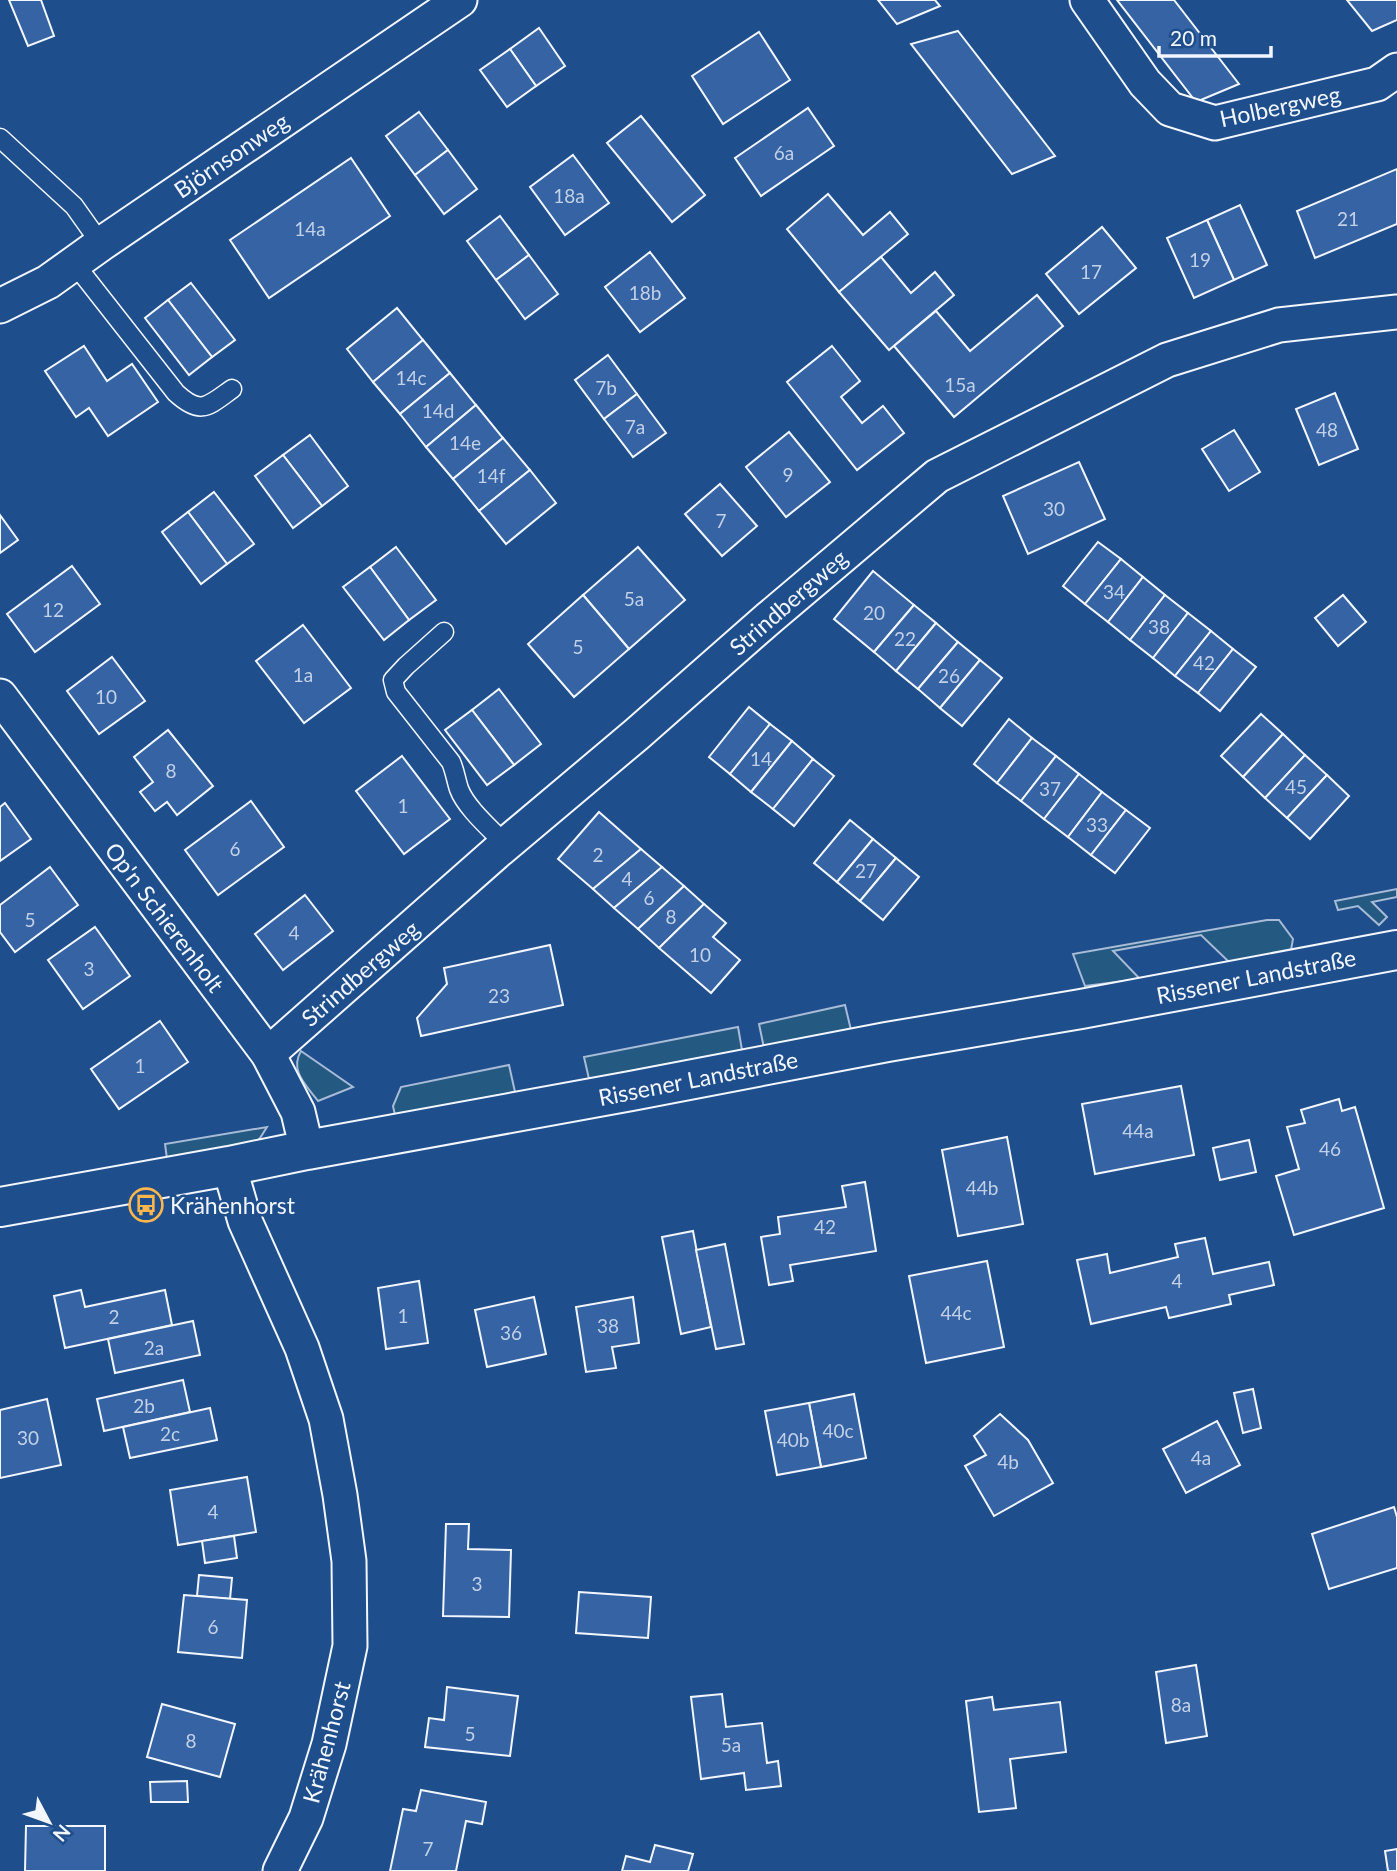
<svg xmlns="http://www.w3.org/2000/svg" width="1397" height="1871" font-family="Lato,sans-serif">
	<rect width="100%" height="100%" fill="#1f4e8c"/>
	<g fill="#245a82" stroke="#a8bbd7" stroke-width="2">
		<path d="M1397,889V897L1372,902L1387,917L1379,925L1358,906L1338,910L1335,901Z"/>
		<path d="M1267,920H1279L1293,939L1291,950L1229,962L1201,935L1113,951L1140,979L1085,986L1073,954Z"/>
		<path d="M845,1005L851,1030L764,1048L759,1024Z"/>
		<path d="M738,1027L742,1050L589,1079L584,1057Z"/>
		<path d="M301,1051L353,1087L318,1101C307,1086 289,1071 301,1051Z"/>
		<path d="M509,1065L515,1092L395,1115L393,1106L401,1087Z"/>
		<path d="M267,1127L260,1138L255,1143L167,1159L165,1144Z"/>
	</g>
	<g fill="#3563a3" stroke="#f2f6ff" stroke-width="2">
		<path d="M9,0H41L54,36L28,46Z"/>
		<path d="M878,0H935L940,6L897,24Z"/>
		<path d="M1117,0H1174L1239,84L1196,102Z"/>
		<path d="M1347,0H1397V20L1372,31Z"/>
		<path d="M539,28L565,66L536,86L510,49Z"/>
		<path d="M958,31L1055,156L1012,174L911,44Z"/>
		<path d="M759,32L790,80L723,124L692,76Z"/>
		<path d="M510,49L536,86L507,107L480,70Z"/>
		<path d="M808,108L834,146L761,196L735,158Z"/>
		<path d="M419,112L448,150L415,175L386,136Z"/>
		<path d="M641,116L705,195L672,222L607,143Z"/>
		<path d="M448,150L477,189L444,214L415,175Z"/>
		<path d="M573,155L609,203L565,235L530,187Z"/>
		<path d="M351,158L390,216L269,298L230,240Z"/>
		<path d="M1397,169V224L1315,258L1297,211Z"/>
		<path d="M828,194L863,235L890,212L908,234L839,292L787,229Z"/>
		<path d="M1240,205L1267,265L1234,280L1207,220Z"/>
		<path d="M500,216L529,255L496,280L467,241Z"/>
		<path d="M1207,220L1234,280L1194,298L1167,238Z"/>
		<path d="M1102,227L1136,268L1079,314L1046,274Z"/>
		<path d="M650,252L685,298L640,332L605,287Z"/>
		<path d="M529,255L558,294L525,319L496,280Z"/>
		<path d="M881,257L911,293L935,272L954,295L889,350L839,292Z"/>
		<path d="M191,283L235,340L212,357L168,300Z"/>
		<path d="M1037,295L1063,326L954,417L894,346L936,311L970,351Z"/>
		<path d="M168,300L212,357L189,375L145,318Z"/>
		<path d="M397,308L423,340L373,382L347,349Z"/>
		<path d="M423,340L450,373L400,414L373,382Z"/>
		<path d="M84,346L107,381L132,364L158,402L108,436L89,408L76,417L45,371Z"/>
		<path d="M832,346L860,381L841,397L862,423L883,406L904,433L857,470L787,382Z"/>
		<path d="M608,355L637,394L604,419L575,380Z"/>
		<path d="M450,373L476,405L426,447L400,414Z"/>
		<path d="M1335,393L1358,449L1319,465L1296,409Z"/>
		<path d="M637,394L666,433L633,457L604,419Z"/>
		<path d="M476,405L503,438L453,479L426,447Z"/>
		<path d="M1234,430L1260,472L1229,491L1202,449Z"/>
		<path d="M789,432L830,482L786,517L746,467Z"/>
		<path d="M310,435L348,486L322,506L283,455Z"/>
		<path d="M503,438L530,470L479,511L453,479Z"/>
		<path d="M283,455L322,506L293,528L255,476Z"/>
		<path d="M1079,462L1105,519L1028,554L1003,496Z"/>
		<path d="M530,470L556,503L506,544L479,511Z"/>
		<path d="M720,484L757,526L722,556L685,514Z"/>
		<path d="M214,492L254,544L227,564L188,512Z"/>
		<path d="M188,512L227,564L201,584L162,532Z"/>
		<path d="M0,515L18,540L0,553Z"/>
		<path d="M1098,542L1121,559L1085,604L1063,586Z"/>
		<path d="M396,547L436,600L409,620L370,567Z"/>
		<path d="M638,547L685,600L629,649L583,595Z"/>
		<path d="M1121,559L1143,577L1108,622L1085,604Z"/>
		<path d="M72,566L100,604L35,652L7,614Z"/>
		<path d="M370,567L409,620L384,640L343,587Z"/>
		<path d="M873,571L914,605L874,652L834,619Z"/>
		<path d="M1143,577L1165,595L1130,640L1108,622Z"/>
		<path d="M583,595L629,649L574,697L528,644Z"/>
		<path d="M1165,595L1188,613L1153,658L1130,640Z"/>
		<path d="M1343,595L1366,622L1338,646L1315,618Z"/>
		<path d="M914,605L936,623L896,671L874,652Z"/>
		<path d="M1188,613L1211,631L1175,676L1153,658Z"/>
		<path d="M936,623L958,642L918,689L896,671Z"/>
		<path d="M303,625L351,688L304,723L256,661Z"/>
		<path d="M1211,631L1233,649L1198,693L1175,676Z"/>
		<path d="M958,642L980,660L940,708L918,689Z"/>
		<path d="M1233,649L1256,667L1220,711L1198,693Z"/>
		<path d="M112,657L145,701L99,734L67,691Z"/>
		<path d="M980,660L1002,678L962,726L940,708Z"/>
		<path d="M499,689L541,744L514,765L472,710Z"/>
		<path d="M749,707L770,724L730,774L709,757Z"/>
		<path d="M472,710L514,765L487,785L445,730Z"/>
		<path d="M1261,714L1283,734L1243,777L1221,756Z"/>
		<path d="M1009,719L1032,738L997,783L974,764Z"/>
		<path d="M770,724L792,741L751,792L730,774Z"/>
		<path d="M168,730L213,786L177,815L167,802L155,811L140,792L153,782L134,757Z"/>
		<path d="M1283,734L1305,755L1265,798L1243,777Z"/>
		<path d="M1032,738L1056,756L1021,801L997,783Z"/>
		<path d="M792,741L813,759L773,809L751,792Z"/>
		<path d="M1305,755L1327,775L1287,818L1265,798Z"/>
		<path d="M402,756L450,819L404,854L356,791Z"/>
		<path d="M1056,756L1079,774L1044,819L1021,801Z"/>
		<path d="M813,759L834,776L794,826L773,809Z"/>
		<path d="M1079,774L1102,792L1068,837L1044,819Z"/>
		<path d="M1327,775L1349,796L1310,839L1287,818Z"/>
		<path d="M1102,792L1126,810L1091,855L1068,837Z"/>
		<path d="M251,801L284,847L218,895L185,850Z"/>
		<path d="M5,803L31,839L0,861V807Z"/>
		<path d="M1126,810L1150,828L1115,873L1091,855Z"/>
		<path d="M599,812L641,849L593,889L558,859Z"/>
		<path d="M850,820L873,839L837,882L814,863Z"/>
		<path d="M873,839L896,858L860,901L837,882Z"/>
		<path d="M641,849L662,867L614,908L593,889Z"/>
		<path d="M896,858L919,877L883,920L860,901Z"/>
		<path d="M50,867L78,905L15,952L0,932V905Z"/>
		<path d="M662,867L684,886L638,929L614,908Z"/>
		<path d="M684,886L704,904L659,948L638,929Z"/>
		<path d="M305,895L333,931L283,970L255,934Z"/>
		<path d="M704,904L726,923L713,937L740,960L711,993L659,948Z"/>
		<path d="M95,927L130,976L83,1009L48,960Z"/>
		<path d="M550,945L563,1005L421,1036L417,1018L447,984L444,968Z"/>
		<path d="M160,1021L188,1062L119,1109L91,1069Z"/>
		<path d="M1181,1086L1194,1155L1095,1174L1082,1104Z"/>
		<path d="M1339,1099L1342,1111L1355,1107L1384,1208L1294,1235L1276,1176L1299,1169L1287,1127L1305,1123L1301,1110Z"/>
		<path d="M1007,1137L1023,1224L958,1236L942,1150Z"/>
		<path d="M1249,1140L1256,1172L1220,1180L1213,1148Z"/>
		<path d="M865,1182L876,1251L790,1265L793,1281L769,1285L761,1237L780,1234L778,1217L846,1207L842,1186Z"/>
		<path d="M693,1231L711,1327L681,1334L662,1237Z"/>
		<path d="M1205,1238L1213,1274L1269,1262L1274,1285L1229,1295L1231,1304L1169,1318L1166,1307L1091,1324L1077,1260L1107,1254L1110,1273L1178,1257L1175,1244Z"/>
		<path d="M725,1244L744,1344L716,1349L696,1250Z"/>
		<path d="M987,1261L1004,1347L926,1363L909,1276Z"/>
		<path d="M419,1281L428,1343L386,1349L378,1288Z"/>
		<path d="M81,1290L85,1307L165,1290L172,1325L65,1348L54,1296Z"/>
		<path d="M534,1297L546,1354L487,1367L475,1310Z"/>
		<path d="M633,1297L639,1343L612,1347L616,1368L586,1372L576,1307Z"/>
		<path d="M193,1321L200,1355L115,1373L108,1339Z"/>
		<path d="M183,1380L190,1412L104,1431L97,1399Z"/>
		<path d="M1253,1389L1261,1428L1243,1433L1234,1393Z"/>
		<path d="M854,1394L866,1458L821,1467L809,1403Z"/>
		<path d="M47,1399L61,1465L0,1478V1410Z"/>
		<path d="M809,1403L821,1467L777,1475L765,1411Z"/>
		<path d="M210,1408L217,1440L130,1458L123,1427Z"/>
		<path d="M1000,1414L1028,1440L1053,1483L994,1516L965,1466L986,1455L974,1436Z"/>
		<path d="M1217,1421L1240,1465L1186,1493L1163,1449Z"/>
		<path d="M247,1477L256,1532L178,1545L170,1490Z"/>
		<path d="M1394,1507L1397,1517V1568L1329,1589L1312,1534Z"/>
		<path d="M446,1524H469L468,1549L511,1550L509,1617L443,1616Z"/>
		<path d="M234,1536L237,1558L205,1563L202,1541Z"/>
		<path d="M199,1575L232,1578L230,1599L197,1596Z"/>
		<path d="M579,1592L651,1597L648,1638L576,1633Z"/>
		<path d="M184,1595L247,1600L242,1658L178,1652Z"/>
		<path d="M1196,1665L1207,1736L1166,1743L1156,1672Z"/>
		<path d="M447,1687L518,1696L510,1756L425,1747L429,1718L444,1720Z"/>
		<path d="M722,1694L726,1727L762,1723L767,1763L778,1761L781,1786L746,1790L744,1773L701,1779L691,1697Z"/>
		<path d="M992,1697L994,1710L1060,1702L1066,1752L1010,1759L1016,1808L979,1812L966,1701Z"/>
		<path d="M162,1704L235,1724L220,1777L147,1757Z"/>
		<path d="M187,1781L188,1802H151L150,1782Z"/>
		<path d="M421,1790L486,1802L482,1824L466,1821L456,1871H390L403,1809L416,1811Z"/>
		<path d="M26,1826H105V1871H25Z"/>
		<path d="M655,1845L693,1854L688,1871H622L626,1856L650,1862Z"/>
		<path d="M1397,1849V1871H1388L1385,1851Z"/>
	</g>
	<g fill="none" stroke-linecap="round" stroke-linejoin="round">
		<defs>
			<g id="service">
				<path d="M0,138L74,206L101,244"/>
				<path d="M74,263L176,393C201,416 208,406 232,389"/>
				<path d="M444,632L406,666L393,680L396,692L451,762C455,771 456,780 459,789C466,808 492,830 506,845"/>
			</g>
			<g id="minor">
				<path d="M1087,0L1145,83L1170,109L1215,123L1377,84L1397,70"/>
				<path d="M0,306L48,282L101,244L460,0"/>
				<path d="M0,696L268,1054L298,1112L307,1150"/>
				<path d="M268,1054L499,850L637,734L769,618L937,476L1167,360L1279,325L1397,312"/>
				<path d="M229,1166L245,1221L302,1348L326,1419L340,1495L349,1561L350,1646L329,1744L306,1818L280,1871"/>
			</g>
			<path id="secondary" d="M0,1207L229,1166L307,1150L631,1091L887,1042L1081,1009L1397,950"/>
		</defs>
		<use href="#service" stroke="#f2f6ff" stroke-width="21"/>
		<use href="#minor" stroke="#f2f6ff" stroke-width="37"/>
		<use href="#secondary" stroke="#f2f6ff" stroke-width="42"/>
		<use href="#service" stroke="#1f4e8c" stroke-width="18"/>
		<use href="#minor" stroke="#1f4e8c" stroke-width="33"/>
		<use href="#secondary" stroke="#1f4e8c" stroke-width="38"/>
	</g>
	<defs>
		<symbol id="bus-ring" viewBox="-11 -11 22 22"><circle r="9.5" fill="#1f4e8c" stroke="#ffb74d" stroke-width="1.5"/><path d="M-5-6H5V4H4V6H2V4H-2V6H-4V4H-5ZM-3.5-4V0h7V-4ZM-3.5 1.2v1.5H-2V1.2ZM2 1.2v1.5H3.5V1.2Z" fill="#ffb74d"/></symbol>
	</defs>
	<g fill-rule="evenodd">
		<use href="#bus-ring" x="127" y="1186" width="38" height="38"/>
	</g>
	<g text-anchor="middle" dominant-baseline="central" stroke-width="5" stroke-linejoin="round" paint-order="stroke">
		<g font-size="19" fill="#c3d1e8">
			<text x="784" y="152">6a</text>
			<text x="569" y="195">18a</text>
			<text x="1348" y="218">21</text>
			<text x="310" y="228">14a</text>
			<text x="1200" y="259">19</text>
			<text x="1091" y="271">17</text>
			<text x="645" y="292">18b</text>
			<text x="411" y="377">14c</text>
			<text x="960" y="384">15a</text>
			<text x="606" y="387">7b</text>
			<text x="438" y="410">14d</text>
			<text x="635" y="426">7a</text>
			<text x="1327" y="429">48</text>
			<text x="465" y="442">14e</text>
			<text x="788" y="474">9</text>
			<text x="491" y="475">14f</text>
			<text x="1054" y="508">30</text>
			<text x="721" y="520">7</text>
			<text x="1114" y="591">34</text>
			<text x="634" y="598">5a</text>
			<text x="53" y="609">12</text>
			<text x="874" y="612">20</text>
			<text x="1159" y="626">38</text>
			<text x="905" y="638">22</text>
			<text x="578" y="646">5</text>
			<text x="1204" y="662">42</text>
			<text x="303" y="674">1a</text>
			<text x="949" y="675">26</text>
			<text x="106" y="696">10</text>
			<text x="761" y="758">14</text>
			<text x="171" y="770">8</text>
			<text x="1296" y="786">45</text>
			<text x="1050" y="788">37</text>
			<text x="403" y="805">1</text>
			<text x="1097" y="824">33</text>
			<text x="235" y="848">6</text>
			<text x="598" y="854">2</text>
			<text x="866" y="870">27</text>
			<text x="627" y="878">4</text>
			<text x="649" y="897">6</text>
			<text x="671" y="916">8</text>
			<text x="30" y="919">5</text>
			<text x="294" y="932">4</text>
			<text x="700" y="954">10</text>
			<text x="89" y="968">3</text>
			<text x="499" y="995">23</text>
			<text x="140" y="1065">1</text>
			<text x="1138" y="1130">44a</text>
			<text x="1330" y="1148">46</text>
			<text x="982" y="1187">44b</text>
			<text x="825" y="1226">42</text>
			<text x="1177" y="1280">4</text>
			<text x="956" y="1312">44c</text>
			<text x="403" y="1315">1</text>
			<text x="114" y="1316">2</text>
			<text x="608" y="1325">38</text>
			<text x="511" y="1332">36</text>
			<text x="154" y="1347">2a</text>
			<text x="144" y="1405">2b</text>
			<text x="838" y="1430">40c</text>
			<text x="170" y="1433">2c</text>
			<text x="28" y="1437">30</text>
			<text x="793" y="1439">40b</text>
			<text x="1201" y="1457">4a</text>
			<text x="1008" y="1461">4b</text>
			<text x="213" y="1511">4</text>
			<text x="477" y="1583">3</text>
			<text x="213" y="1626">6</text>
			<text x="1181" y="1704">8a</text>
			<text x="470" y="1733">5</text>
			<text x="191" y="1740">8</text>
			<text x="731" y="1744">5a</text>
			<text x="428" y="1848">7</text>
		</g>
		<g font-size="23" fill="#f2f6ff" stroke="#1f4e8c">
			<text transform="translate(1280 106) rotate(-12)">Holbergweg</text>
			<text transform="translate(231 155) rotate(-34)">Björnsonweg</text>
			<text transform="translate(788 602) rotate(-41)">Strindbergweg</text>
			<text transform="translate(165 917) rotate(53)">Op'n Schierenholt</text>
			<text transform="translate(360 973) rotate(-41)">Strindbergweg</text>
			<text transform="translate(1256 976) rotate(-11)">Rissener Landstraße</text>
			<text transform="translate(698 1078) rotate(-11)">Rissener Landstraße</text>
			<text transform="translate(326 1742) rotate(-75)">Krähenhorst</text>
		</g>
		<g font-size="23" fill="#f2f6ff" stroke="#1f4e8c" text-anchor="start">
			<text x="170" y="1205">Krähenhorst</text>
		</g>
	</g>
	<g transform="translate(49 1822) rotate(131)" stroke="#1f4e8c" stroke-width="5" paint-order="stroke">
	<path d="M0-5L12 26L0 18L-12 26Z" fill="#f2f6ff"/>
	<text y="-10" font-size="19" font-weight="bold" text-anchor="middle" fill="#f2f6ff">N</text>
	</g>
	<path d="M1159 46v10h112v-10" fill="none" stroke="#f2f6ff" stroke-width="3.5"/>
	<text x="1170" y="46" font-size="21" fill="#f2f6ff" stroke="#1f4e8c" stroke-width="5" paint-order="stroke">20 m</text>
</svg>
